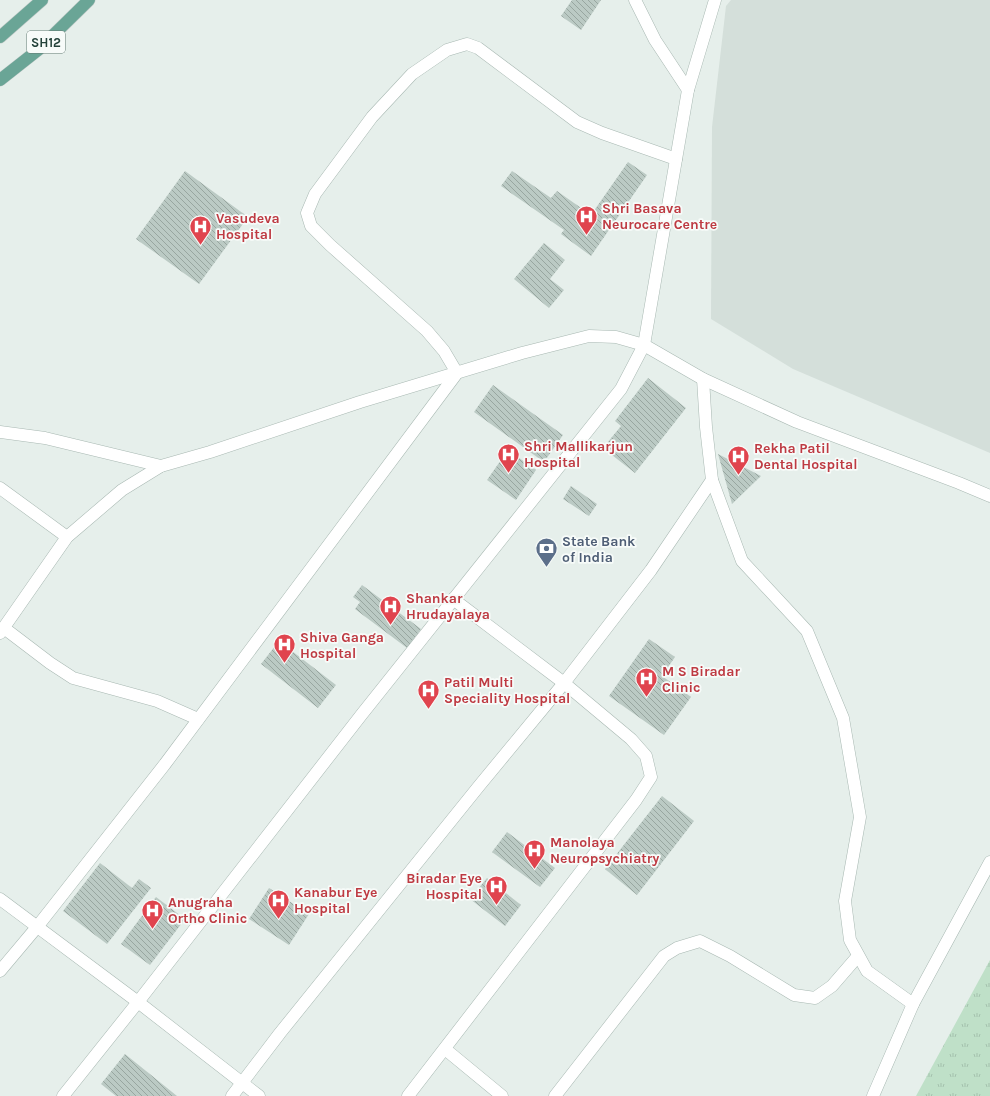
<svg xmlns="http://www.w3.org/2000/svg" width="990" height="1096" font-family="Karla,sans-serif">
	<defs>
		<pattern id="park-tufts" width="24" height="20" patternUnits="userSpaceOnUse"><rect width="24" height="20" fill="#bfe0c8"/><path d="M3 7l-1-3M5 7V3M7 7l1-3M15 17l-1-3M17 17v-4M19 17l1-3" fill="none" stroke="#a4c1ad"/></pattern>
		<pattern id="building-back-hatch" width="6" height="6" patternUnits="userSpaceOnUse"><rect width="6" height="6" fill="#bbcac4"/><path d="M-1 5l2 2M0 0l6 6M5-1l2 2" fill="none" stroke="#98a6a0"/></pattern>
	</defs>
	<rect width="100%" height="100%" fill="#e6efeb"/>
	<path fill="#d4dfda" d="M731,0H990V453L793,369L711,319L712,127L726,6Z"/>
	<path fill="url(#park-tufts)" d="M990,960V1096H916Z"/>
	<g fill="url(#building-back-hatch)">
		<path d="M572,0H601L581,30L561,16Z"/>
		<path d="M628,162L647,175L591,256L561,234L564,230L501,186L512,171L551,198L557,191L591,215Z"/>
		<path d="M185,171L248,217L199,284L136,239Z"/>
		<path d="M544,243L565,260L550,279L564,290L549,308L514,279Z"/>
		<path d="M648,378L686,408L635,473L603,448L621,426L615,421Z"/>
		<path d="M493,385L563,435L544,462L474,412Z"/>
		<path d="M508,450L536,470L516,500L487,480Z"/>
		<path d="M718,454L761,476L732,504Z"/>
		<path d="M571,486L597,504L589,516L563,499Z"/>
		<path d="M362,585L421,629L407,648L355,609L360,602L353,597Z"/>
		<path d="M649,639L675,657L662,676L691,697L664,735L609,696Z"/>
		<path d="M279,641L336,685L318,708L261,664Z"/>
		<path d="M662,796L694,821L637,895L605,869Z"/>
		<path d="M507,832L555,868L540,887L492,852Z"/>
		<path d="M100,863L132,888L139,879L151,888L107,944L63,911Z"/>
		<path d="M487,878L521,905L505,926L470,899Z"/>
		<path d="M269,888L309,914L289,945L249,919Z"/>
		<path d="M156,897L185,919L150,965L121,944Z"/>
		<path d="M125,1054L177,1096H116L101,1084Z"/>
	</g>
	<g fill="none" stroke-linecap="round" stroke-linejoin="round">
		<defs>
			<g id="minor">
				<path d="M635,0L655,40L688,90"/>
				<path d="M703,379L706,427L712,480L742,561L807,631L843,718L860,817L845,901L850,940L867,971L913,1004"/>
				<path d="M0,432L45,438L161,466"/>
				<path d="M0,488L67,537"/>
				<path d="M4,628L50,663L73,678L157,701L198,719"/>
				<path d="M0,899L138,1002L259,1096"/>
				<path d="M0,971L37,927L165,764L457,373L444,351L427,331L330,245L311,226L307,213L315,194L372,117L412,74L447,50L467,44L478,48L577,122L602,133L676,159"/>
				<path d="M445,1049L502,1096"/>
				<path d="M232,1096L280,1033L479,786L564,683L651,570L712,480"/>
				<path d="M408,1096L636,800L651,777L646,756L631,739L564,683L453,599"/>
				<path d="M555,1096L664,956L677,948L700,941L730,956L794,995L815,998L832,986L858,956"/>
				<path d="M873,1096L913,1004L990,862"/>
			</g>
			<g id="tertiary">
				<path d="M0,633L67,537L122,490L161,466L210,452L360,402L522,353L589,336L616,337L644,345L703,379L797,422L959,483L990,496"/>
				<path d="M63,1096L138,1002L362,714L621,389L644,345L688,90L715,0"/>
			</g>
			<g id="primary">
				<path d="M0,37L42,0"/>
				<path d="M0,80L38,50L89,0"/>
			</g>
		</defs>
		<use href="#minor" stroke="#a8b8b2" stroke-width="13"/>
		<use href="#tertiary" stroke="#a8b8b2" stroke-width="13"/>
		<use href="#primary" stroke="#c2cac8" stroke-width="13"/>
		<use href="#minor" stroke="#fff" stroke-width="12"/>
		<use href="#tertiary" stroke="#fff" stroke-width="12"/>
		<use href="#primary" stroke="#6aa596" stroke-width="12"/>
	</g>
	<defs>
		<symbol id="hospital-pin" viewBox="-11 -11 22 30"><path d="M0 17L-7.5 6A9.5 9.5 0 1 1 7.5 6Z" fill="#e0444e" stroke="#f7fbf9"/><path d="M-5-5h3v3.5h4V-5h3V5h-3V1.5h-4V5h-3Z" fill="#fff"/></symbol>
		<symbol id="bank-pin" viewBox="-11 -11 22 30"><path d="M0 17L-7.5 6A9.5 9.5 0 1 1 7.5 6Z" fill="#5c6f8a" stroke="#f7fbf9"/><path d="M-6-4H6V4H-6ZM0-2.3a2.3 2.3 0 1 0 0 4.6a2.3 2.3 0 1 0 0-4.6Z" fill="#fff"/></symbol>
	</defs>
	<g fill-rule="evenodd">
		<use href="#hospital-pin" x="574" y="204" width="25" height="34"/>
		<use href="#hospital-pin" x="188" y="214" width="25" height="34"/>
		<use href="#hospital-pin" x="496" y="442" width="25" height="34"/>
		<use href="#hospital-pin" x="726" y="444" width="25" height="34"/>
		<use href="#bank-pin" x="534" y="536" width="25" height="34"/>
		<use href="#hospital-pin" x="378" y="594" width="25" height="34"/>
		<use href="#hospital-pin" x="272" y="632" width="25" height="34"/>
		<use href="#hospital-pin" x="634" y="666" width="25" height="34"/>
		<use href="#hospital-pin" x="416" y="678" width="25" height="34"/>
		<use href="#hospital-pin" x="522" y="838" width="25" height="34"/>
		<use href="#hospital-pin" x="484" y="874" width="25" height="34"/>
		<use href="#hospital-pin" x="266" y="888" width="25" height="34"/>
		<use href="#hospital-pin" x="140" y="898" width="25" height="34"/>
	</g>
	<g text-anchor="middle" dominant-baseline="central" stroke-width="3.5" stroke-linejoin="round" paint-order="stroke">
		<rect fill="#f7fbf9" stroke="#637a73" stroke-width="1" x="27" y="31" width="38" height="22" rx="3"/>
		<g font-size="13" font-weight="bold" fill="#24423a">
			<text x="46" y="42">SH12</text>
		</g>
		<g font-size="14" font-weight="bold" fill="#be3a42" stroke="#f7fbf9" text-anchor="start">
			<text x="602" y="208">Shri Basava<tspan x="602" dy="16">Neurocare Centre</tspan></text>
			<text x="216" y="218">Vasudeva<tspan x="216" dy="16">Hospital</tspan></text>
			<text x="524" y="446">Shri Mallikarjun<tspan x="524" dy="16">Hospital</tspan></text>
			<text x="754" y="448">Rekha Patil<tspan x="754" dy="16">Dental Hospital</tspan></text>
			<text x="406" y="598">Shankar<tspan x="406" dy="16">Hrudayalaya</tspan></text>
			<text x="300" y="637">Shiva Ganga<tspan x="300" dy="16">Hospital</tspan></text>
			<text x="662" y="671">M S Biradar<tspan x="662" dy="16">Clinic</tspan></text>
			<text x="444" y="682">Patil Multi<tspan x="444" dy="16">Speciality Hospital</tspan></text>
			<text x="550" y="842">Manolaya<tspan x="550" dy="16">Neuropsychiatry</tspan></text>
			<text x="482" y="878" text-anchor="end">Biradar Eye<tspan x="482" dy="16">Hospital</tspan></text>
			<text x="294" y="892">Kanabur Eye<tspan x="294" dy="16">Hospital</tspan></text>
			<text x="168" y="902">Anugraha<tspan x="168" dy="16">Ortho Clinic</tspan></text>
		</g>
		<g font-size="14" font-weight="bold" fill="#4e5e75" stroke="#f7fbf9" text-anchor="start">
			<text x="562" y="541">State Bank<tspan x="562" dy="16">of India</tspan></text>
		</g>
	</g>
</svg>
